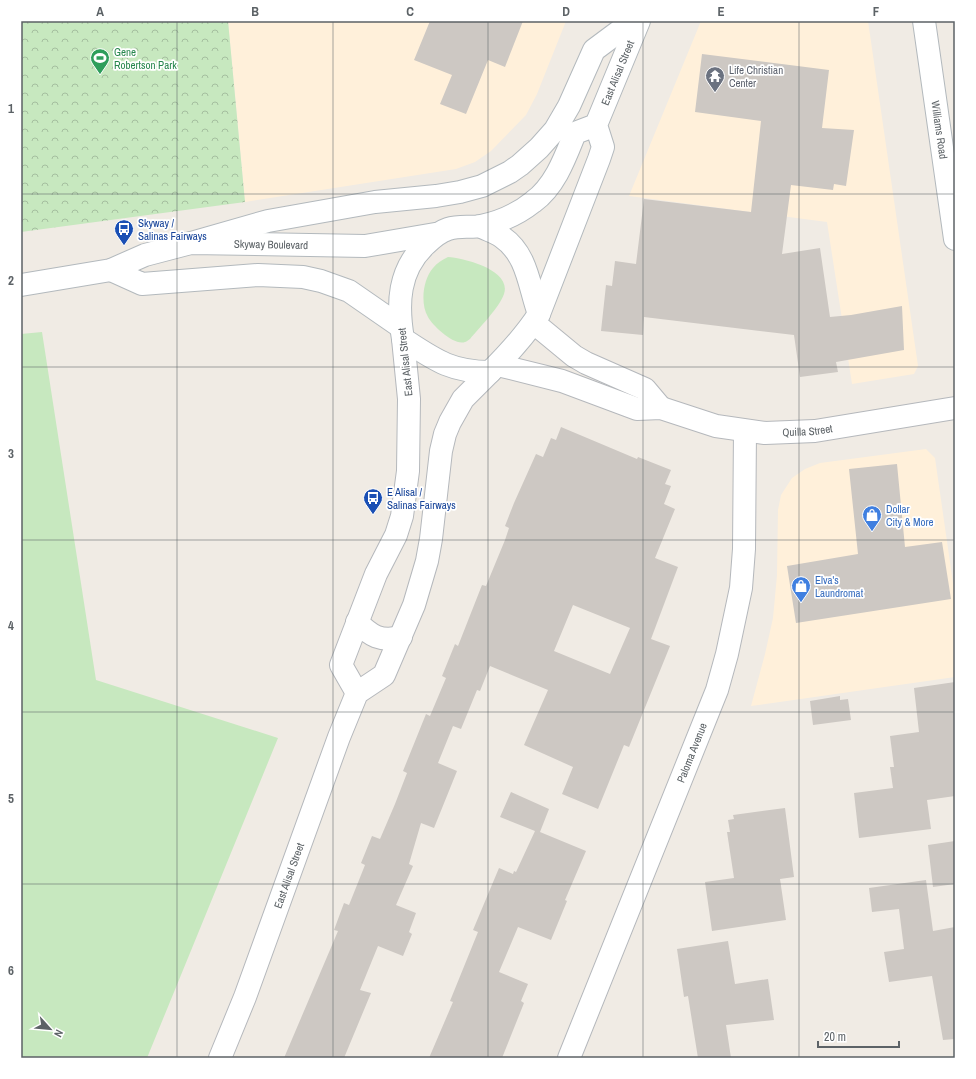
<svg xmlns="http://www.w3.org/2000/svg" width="976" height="1079" font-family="'Archivo Narrow',sans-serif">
	<defs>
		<pattern id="park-crowns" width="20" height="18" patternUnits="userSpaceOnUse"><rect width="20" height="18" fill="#c7e8bf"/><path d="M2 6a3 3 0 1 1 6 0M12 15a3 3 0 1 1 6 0" fill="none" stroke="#a5bf9f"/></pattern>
	</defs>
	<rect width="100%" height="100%" fill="#f0ebe4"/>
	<g fill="#fff0da">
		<path d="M228,21H566L537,94L526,115L491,151L475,162L456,169L245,202Z"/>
		<path d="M701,21H868L918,366L914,374L852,384L827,222L629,196Z"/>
		<path d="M926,449L935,458L955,597V677L751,706L765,654L773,618L777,575L778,510L781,495L792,478L805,469L820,463Z"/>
	</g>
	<g fill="#c7e8bf">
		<path d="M448,257C464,258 512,270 504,294C499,308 479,328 470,339C468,340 466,342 465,342C454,346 433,326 428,317C420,304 423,279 433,268C437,263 442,260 448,257Z"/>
		<path d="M42,332L96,680L278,738L147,1058H21V334Z"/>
	</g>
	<path fill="url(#park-crowns)" d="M21,21H228L245,202L21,232Z"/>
	<g fill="#cdc8c3" fill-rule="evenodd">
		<path d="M430,21H523L505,67L488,60L466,114L440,104L452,75L414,60Z"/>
		<path d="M702,54L829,70L822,128L854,130L846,186L834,184L833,190L791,185L782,254L820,248L830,317L851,315L902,306L904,350L836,362L838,372L800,377L794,335L644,317L643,335L601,331L606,285L612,286L615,261L636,264L644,199L751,212L761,121L695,112Z"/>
		<path d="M561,427L637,459L638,457L671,470L665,484L671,486L664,504L675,509L655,558L678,567L651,639L670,646L629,747L624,745L598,809L562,794L573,767L524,745L548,690L490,666L480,691L477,690L461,729L453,726L438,763L457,771L434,828L421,823L409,864L413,866L396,905L416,913L409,932L412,934L403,956L378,946L360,990L371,993L344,1058H284L338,931L334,930L344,903L349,905L365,865L361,863L372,836L380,839L395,804L407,773L403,771L426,714L430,716L446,678L442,676L455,644L458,646L482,585L486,586L505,540L509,528L505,526L514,503L536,454L543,457L551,438L556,440ZM573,605L630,628L610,674L554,651Z"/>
		<path d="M897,464L905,547L942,542L951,599L796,623L787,566L858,554L849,469Z"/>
		<path d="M955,682V796L927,800L931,829L859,838L854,793L893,788L890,767H894L890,736L919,732L914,688Z"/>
		<path d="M840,696V700L848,699L851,720L813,725L810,701Z"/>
		<path d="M511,792L549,809L540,832L586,851L565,900L567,901L551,940L518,927L499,972L528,984L521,1001L524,1003L502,1058H429L453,1002L450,1001L478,932L473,930L499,868L513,874L514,871L516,872L535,831L500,817Z"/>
		<path d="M785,808L794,877L780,879L786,920L712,931L705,882L734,878L727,832H730L728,820L734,819L733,815Z"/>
		<path d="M955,841V884L933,887L928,845Z"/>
		<path d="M926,880L933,931L955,927V1039L943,1040L932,976L889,982L884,952L904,949L899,909L872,912L869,888Z"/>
		<path d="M728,941L735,984L768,979L774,1020L726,1025L731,1058H698L688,996L684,997L677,949Z"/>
	</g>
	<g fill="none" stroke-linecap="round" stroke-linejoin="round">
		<defs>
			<g id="minor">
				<path d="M534,323L574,356L586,363L645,389L661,408"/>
				<path id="s1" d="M498,365L562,381L637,409L661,408L716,426L765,433L815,431L955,408"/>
				<path id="s2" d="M569,1058L717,690L727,654L741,588L744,549L745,431"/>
			</g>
			<g id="tertiary">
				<path d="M357,622C371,636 380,642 401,637"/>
				<path d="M357,693L341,665L376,574L396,535L402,516L408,471L409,399L403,339"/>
				<path id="s3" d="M220,1058L245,997L339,737L357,693L384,675L414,605L427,561L431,539L441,451L445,434L450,422L463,399L490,372"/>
			</g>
			<g id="secondary">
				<path id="s4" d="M924,21L955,239"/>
				<path id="s5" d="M596,125L575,133C565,158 555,186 533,202C518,214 500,222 481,226C470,228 460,225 448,229C439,232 433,237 426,244C398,270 397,304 403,339C435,360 451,372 490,372C509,353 525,336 539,314L599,159L603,147L596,125L639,21"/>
				<path d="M480,226C487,230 495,232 502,237C528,255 529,287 539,314"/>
				<path d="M191,243L268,221L375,202L436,196L460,192L482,186L510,172L520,165L539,148L555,130L569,106L594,50L633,21"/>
				<path d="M111,270L142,284L258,275L303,277L321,281L349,291L401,327"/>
				<path id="s6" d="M21,285L111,270L145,255L191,243L365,246L435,234"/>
			</g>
		</defs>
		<use href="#minor" stroke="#b5b8bc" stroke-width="24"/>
		<use href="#tertiary" stroke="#b5b8bc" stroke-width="24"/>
		<use href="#secondary" stroke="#b3b9bd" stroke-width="24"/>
		<use href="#minor" stroke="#fff" stroke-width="22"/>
		<use href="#tertiary" stroke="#fff" stroke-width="22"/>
		<use href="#secondary" stroke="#fff" stroke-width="22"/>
	</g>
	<path fill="none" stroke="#5c6266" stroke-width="1" stroke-opacity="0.55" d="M177,21V1058M333,21V1058M488,21V1058M643,21V1058M799,21V1058M21,194H955M21,367H955M21,540H955M21,712H955M21,884H955"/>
	<defs>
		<symbol id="stadium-pin" viewBox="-11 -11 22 30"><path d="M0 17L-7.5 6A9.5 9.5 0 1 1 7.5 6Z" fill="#2e9e5b" stroke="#fff"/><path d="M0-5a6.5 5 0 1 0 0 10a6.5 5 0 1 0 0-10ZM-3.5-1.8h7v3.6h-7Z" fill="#fff"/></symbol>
		<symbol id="temple-pin" viewBox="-11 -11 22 30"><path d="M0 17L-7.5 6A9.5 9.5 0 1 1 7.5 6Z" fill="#6b7280" stroke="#fff"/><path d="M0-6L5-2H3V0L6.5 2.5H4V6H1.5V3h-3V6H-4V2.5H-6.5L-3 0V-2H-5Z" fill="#fff"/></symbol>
		<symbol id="bus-pin" viewBox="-11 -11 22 30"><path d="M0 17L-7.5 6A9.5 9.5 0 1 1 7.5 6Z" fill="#1a4fb4" stroke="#fff"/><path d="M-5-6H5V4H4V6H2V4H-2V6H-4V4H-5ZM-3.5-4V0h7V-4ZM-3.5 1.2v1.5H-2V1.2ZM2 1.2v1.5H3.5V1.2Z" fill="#fff"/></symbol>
		<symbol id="shop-pin" viewBox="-11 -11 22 30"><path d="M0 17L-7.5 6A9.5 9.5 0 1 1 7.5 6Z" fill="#3f7fe0" stroke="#fff"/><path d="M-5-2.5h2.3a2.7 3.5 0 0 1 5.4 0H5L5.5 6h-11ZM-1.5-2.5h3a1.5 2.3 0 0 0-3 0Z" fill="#fff"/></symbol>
	</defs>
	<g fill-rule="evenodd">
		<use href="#stadium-pin" x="89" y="47" width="22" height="30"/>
		<use href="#temple-pin" x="704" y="65" width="22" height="30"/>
		<use href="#bus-pin" x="113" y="218" width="22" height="30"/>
		<use href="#bus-pin" x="362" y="487" width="22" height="30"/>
		<use href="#shop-pin" x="861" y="504" width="22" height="30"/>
		<use href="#shop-pin" x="790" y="575" width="22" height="30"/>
	</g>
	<g text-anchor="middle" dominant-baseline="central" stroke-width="3.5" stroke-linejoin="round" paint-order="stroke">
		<g font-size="11" fill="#27864d" stroke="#fff" text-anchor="start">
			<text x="114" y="52">Gene<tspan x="114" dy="13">Robertson Park</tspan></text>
		</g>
		<g font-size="11" fill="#5b616d" stroke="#fff" text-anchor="start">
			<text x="729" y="70">Life Christian<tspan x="729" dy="13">Center</tspan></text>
		</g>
		<g font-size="11" fill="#5c6266" stroke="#fff">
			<text stroke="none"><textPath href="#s5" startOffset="754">East Alisal Street</textPath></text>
			<text stroke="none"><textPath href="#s4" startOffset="110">Williams Road</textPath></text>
			<text stroke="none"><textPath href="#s6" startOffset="256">Skyway Boulevard</textPath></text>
			<text transform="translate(405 362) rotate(-96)">East Alisal Street</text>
			<text stroke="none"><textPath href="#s1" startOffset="320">Quilla Street</textPath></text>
			<text stroke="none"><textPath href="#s2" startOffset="329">Paloma Avenue</textPath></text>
			<text stroke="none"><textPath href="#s3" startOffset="195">East Alisal Street</textPath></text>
		</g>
		<g font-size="11" fill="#164399" stroke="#fff" text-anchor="start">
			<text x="138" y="223">Skyway /<tspan x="138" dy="13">Salinas Fairways</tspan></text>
			<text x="387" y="492">E Alisal /<tspan x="387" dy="13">Salinas Fairways</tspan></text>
		</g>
		<g font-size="11" fill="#366cbe" stroke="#fff" text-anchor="start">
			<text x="886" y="509">Dollar<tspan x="886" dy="13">City &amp; More</tspan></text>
			<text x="815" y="580">Elva's<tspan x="815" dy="13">Laundromat</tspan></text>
		</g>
	</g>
	<rect width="976" height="1079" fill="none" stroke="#ffffff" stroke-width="44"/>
	<g transform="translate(50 1029) rotate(117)" stroke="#ffffff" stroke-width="3" paint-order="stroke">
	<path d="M0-3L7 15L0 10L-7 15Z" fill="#5c6266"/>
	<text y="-6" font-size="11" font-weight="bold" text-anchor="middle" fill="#5c6266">N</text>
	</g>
	<path d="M818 1041v6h81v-6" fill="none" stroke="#5c6266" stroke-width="2"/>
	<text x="824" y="1041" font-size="12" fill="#5c6266" stroke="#ffffff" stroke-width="3" paint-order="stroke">20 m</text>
	<rect x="22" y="22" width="932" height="1035" fill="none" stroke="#5c6266" stroke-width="1.5"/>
	<g font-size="13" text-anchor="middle" font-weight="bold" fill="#5c6266">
		<text x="100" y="16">A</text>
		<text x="255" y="16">B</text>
		<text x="410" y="16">C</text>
		<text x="566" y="16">D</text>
		<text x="721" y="16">E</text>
		<text x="876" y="16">F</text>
		<text x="11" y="113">1</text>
		<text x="11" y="285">2</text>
		<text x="11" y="458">3</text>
		<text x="11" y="630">4</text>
		<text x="11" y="803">5</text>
		<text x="11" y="975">6</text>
	</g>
</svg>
